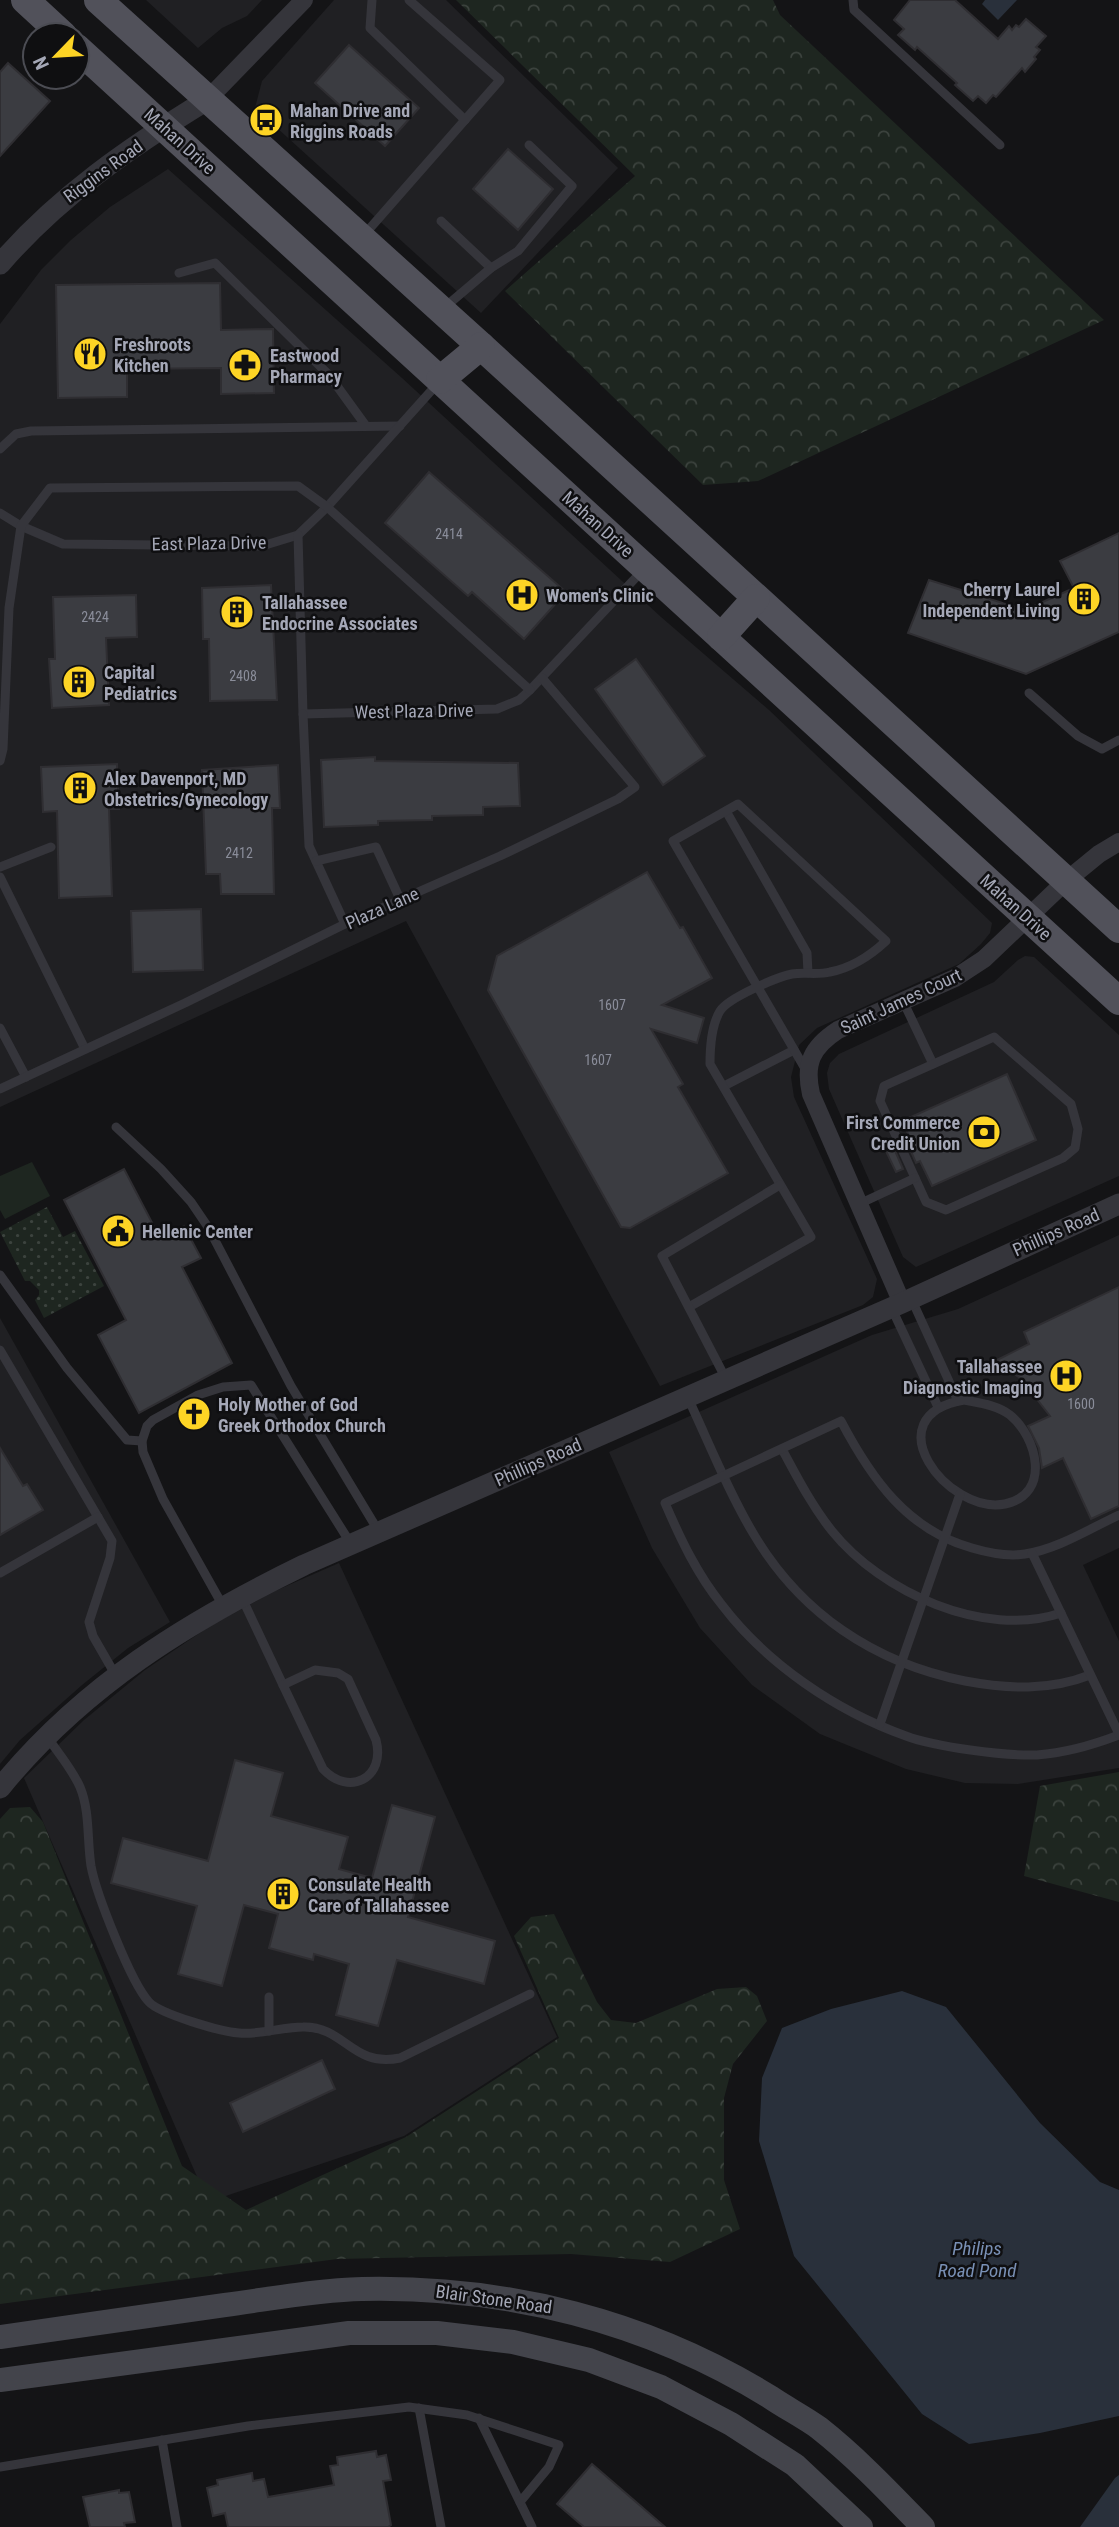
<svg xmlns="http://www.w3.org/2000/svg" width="1119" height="2527" font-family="'Roboto Condensed',sans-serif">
	<defs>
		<pattern id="grass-dots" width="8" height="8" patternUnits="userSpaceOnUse" patternTransform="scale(1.75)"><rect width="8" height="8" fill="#1e2620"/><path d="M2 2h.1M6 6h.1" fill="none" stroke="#3c433e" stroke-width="1.8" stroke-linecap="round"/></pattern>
		<pattern id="forest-crowns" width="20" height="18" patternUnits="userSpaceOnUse" patternTransform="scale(1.75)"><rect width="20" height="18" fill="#1e2620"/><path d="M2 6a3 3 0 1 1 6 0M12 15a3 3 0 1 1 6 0" fill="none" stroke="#3c433e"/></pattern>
	</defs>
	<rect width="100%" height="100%" fill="#141416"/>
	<g fill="#202023">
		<path d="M146,0H262L247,16L222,28L198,48Z"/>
		<path d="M334,0H446L618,168L481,313L255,108L262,81Z"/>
		<path d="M168,169L402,378L661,617L769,710L992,923L990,933L981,944L959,964L817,1028L799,1045L791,1077L794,1097L877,1279L873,1297L863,1305L660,1386L406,921L0,1107V324L41,270L71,240L110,207Z"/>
		<path d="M1025,956L1034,957L1119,1035V1176L916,1267L903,1257L829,1089L827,1073L830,1063L839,1054L994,982L1018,960Z"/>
		<path d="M1119,1235V1548L1083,1565L1119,1641V1768L1018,1784L965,1783L906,1769L820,1734L752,1685L700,1628L652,1548L609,1452L872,1335L958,1309Z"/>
		<path d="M0,1318L170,1622L128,1648L82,1685L20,1740L0,1764Z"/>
		<path d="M339,1563L557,2037L404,2136L208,2202L24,1778L84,1720L145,1670L210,1626L275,1591Z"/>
	</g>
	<path fill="url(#grass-dots)" d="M47,1207L63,1237L75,1231L104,1286L44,1318L35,1300L39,1295V1290L30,1281H25L0,1232Z"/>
	<g fill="url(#forest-crowns)">
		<path d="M456,0H773L780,15L1104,320L758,481L703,485L505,291L635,176Z"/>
		<path d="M1119,1772V1902L1024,1876L1040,1786Z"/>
		<path d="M30,1807L43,1822L182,2166L246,2210L406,2137L559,2038L514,1936L531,1917L554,1914L597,2002L611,2020L636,2023L717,1989L746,1987L757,1996L767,2021L733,2064L724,2098V2180L740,2229L670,2262L571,2254L337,2259L0,2304V1819L10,1808Z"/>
	</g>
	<path fill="#1e2620" d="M32,1162L50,1196L5,1219L0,1210V1176Z"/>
	<g fill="#29303b">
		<path d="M985,0H1017L998,20L982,4Z"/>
		<path d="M902,1991L946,2007L1040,2123L1100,2182L1119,2190V2416L1040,2433L969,2444L922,2414L794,2256L759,2141L762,2078L782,2028L831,2009Z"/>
		<path d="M1119,2475V2527H1080L1115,2478Z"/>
	</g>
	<g fill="#3b3c41" stroke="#2f2e32" stroke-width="2">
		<path d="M910,0H955L998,39L1009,26L1012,30L1016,25L1019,27L1026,19L1046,36L1036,47L1040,50L1034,57L1036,59L1025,72L1022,68L996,97L993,95L986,103L978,96L973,101L955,85L957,83L917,47L915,50L898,35L904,29L894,20Z"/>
		<path d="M349,45L419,108L385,146L315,83Z"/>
		<path d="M8,63L50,101L0,156V72Z"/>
		<path d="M508,149L553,189L518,230L473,189Z"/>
		<path d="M220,283L221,330L273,329L274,393L221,394V368L127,369V397L58,398L56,285Z"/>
		<path d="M429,472L566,592L524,639L472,592L468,596L385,523Z"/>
		<path d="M1119,533V632L1026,674L908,633L929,580L1025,610L1074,588L1060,561Z"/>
		<path d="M271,585L277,700L210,701L209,639H203L202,588Z"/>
		<path d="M136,595L137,637L106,638L109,705L52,708L49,659H55L53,597Z"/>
		<path d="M636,659L705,756L663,785L595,689Z"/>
		<path d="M375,757V761L518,763L520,806L483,807V815L432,816V820L378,821V825L324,827L321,760Z"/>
		<path d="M117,764L119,809H109L112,896L59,898L57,811L43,812L41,767Z"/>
		<path d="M278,765L280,808H272L274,894H221L220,874H206L202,770Z"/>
		<path d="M647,872L680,928L683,927L712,978L662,1005L704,1018L697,1043L651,1029L683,1084L678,1087L728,1173L630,1228L621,1227L488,990L497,956Z"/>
		<path d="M201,909L203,970L133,972L131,911Z"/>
		<path d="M1007,1074L1036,1140L932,1186L920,1161L916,1163L906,1140L910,1138L902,1121Z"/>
		<path d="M893,1146L903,1169L896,1172L885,1149Z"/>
		<path d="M124,1169L160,1238L184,1226L201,1258L182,1267L232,1363L139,1413L98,1335L126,1320L64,1200Z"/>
		<path d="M1119,1287V1506L1091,1519L1063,1458L1042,1468L1039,1448L1028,1426L1050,1416L1021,1379L997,1360L1029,1344L1024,1332Z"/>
		<path d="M0,1448L23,1486L27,1484L43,1510L0,1535Z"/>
		<path d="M235,1760L283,1773L271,1816L348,1837L339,1869L372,1878L392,1805L435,1817L408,1917L495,1941L484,1984L397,1960L378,2026L336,2015L349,1964L314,1954L313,1960L269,1948L278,1914L244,1905L222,1986L178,1974L197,1906L111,1883L123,1838L208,1861Z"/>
		<path d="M322,2060L335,2089L243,2132L230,2103Z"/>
		<path d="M376,2451L377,2457L386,2455L391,2480L383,2481L391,2525L388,2527H228L225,2513L213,2516L207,2488L218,2485L217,2480L252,2473L253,2481L264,2479L268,2497L291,2493L334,2485L330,2466L338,2465L337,2457Z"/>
		<path d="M592,2464L665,2527H584L557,2504Z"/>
		<path d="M119,2490V2493L129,2492L135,2522L124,2523L125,2527H90L83,2497Z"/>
	</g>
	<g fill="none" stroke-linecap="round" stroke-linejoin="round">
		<g stroke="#35353b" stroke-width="9">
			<path d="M372,0L370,28L465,120"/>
			<path d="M853,0L854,10L1000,145"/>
			<path d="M441,221L491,268"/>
			<path d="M364,235L500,80L409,0"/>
			<path d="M179,273L215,263L329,375L366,426"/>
			<path d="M445,307L491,268L518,251L572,186L529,145"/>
			<path d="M0,449L16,434L31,431L400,426"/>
			<path d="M0,513L21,526L63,544L262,546L298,535L327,507L439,382"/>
			<path d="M298,535L303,714L497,709L519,700L530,690L642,571"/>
			<path d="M1029,693L1078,736L1102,749L1119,740"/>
			<path d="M303,714L309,846L345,924"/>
			<path d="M0,761L3,749L9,608L21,526L50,488L298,486L327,507L530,690"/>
			<path d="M726,811L807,953L808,973"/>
			<path d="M316,861L376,847L400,899"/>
			<path d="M0,867L51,847"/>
			<path d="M0,877L85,1049"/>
			<path d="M903,1001L933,1064"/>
			<path d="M0,1028L26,1077"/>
			<path d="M994,1037L1071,1104L1078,1129L1075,1148L1063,1158L946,1210L926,1202L880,1101L884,1086Z"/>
			<path d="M724,1086L794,1050"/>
			<path d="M0,1089L185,1003L345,924L500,856L618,799L635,787L542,678"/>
			<path d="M116,1127L161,1169L191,1202L208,1227L291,1386L379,1532"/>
			<path d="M859,1204L915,1178"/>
			<path d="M0,1275L67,1368L127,1440L142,1441"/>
			<path d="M911,1298L958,1401"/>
			<path d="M689,1307L811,1237L710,1064C710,1047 711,1026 720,1011C728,998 777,977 792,974C804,972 818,975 830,972C851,968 871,955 886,941L738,804L673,841L807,1072"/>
			<path d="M892,1309L938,1407"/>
			<path d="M0,1350L112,1541L110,1558L89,1622L93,1636L116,1676"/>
			<path d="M726,1379L662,1256L780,1185"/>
			<path d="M688,1398C709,1443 728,1491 753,1533C800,1613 874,1663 965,1681C1008,1689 1049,1691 1090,1675"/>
			<path d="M964,1400C979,1403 997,1405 1010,1415C1037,1437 1052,1494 1005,1504C948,1515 872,1416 964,1400Z"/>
			<path d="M782,1449C797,1477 812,1506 832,1531C881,1592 984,1639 1061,1613"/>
			<path d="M1119,1515C1089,1529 1058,1549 1025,1554C1007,1557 989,1553 972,1548C907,1530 871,1478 841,1421L665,1503C681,1540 697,1574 722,1605C767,1664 836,1711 906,1736C935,1747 1005,1756 1037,1755C1065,1753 1093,1745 1119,1735"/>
			<path d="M1032,1553L1119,1734"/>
			<path d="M0,1573L98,1517"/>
			<path d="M242,1598L283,1685"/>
			<path d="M223,1606L163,1499L143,1452L142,1441L147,1426L153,1420L198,1395L223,1387L251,1385L351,1544"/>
			<path d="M315,1670L338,1673L348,1679L376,1740C386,1778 349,1797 323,1769L283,1685Z"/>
			<path d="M880,1724L960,1494"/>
			<path d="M48,1738C59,1754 72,1769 80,1787C90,1811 87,1840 91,1866C96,1893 131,1983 149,2002C160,2014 222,2032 239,2033C260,2035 282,2027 303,2027C345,2026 352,2068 400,2058L530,1994"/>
			<path d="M269,2031V1997"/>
			<path d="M419,2408L441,2527"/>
			<path d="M479,2418L532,2527"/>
			<path d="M162,2440L177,2527"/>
			<path d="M0,2467L248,2426L409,2407L467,2415L559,2445L549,2467L520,2502"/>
		</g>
		<g stroke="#35353b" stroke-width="18">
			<path d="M207,100L304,0"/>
			<path d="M902,1303L811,1094C804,1063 812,1047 838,1030L955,978L984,959L1066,881L1099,854L1119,842"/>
		</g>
		<g stroke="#35353b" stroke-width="21">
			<path d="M0,264C59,196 130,147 207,100"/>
			<path d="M0,1788C83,1686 187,1622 304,1565L902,1303L1119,1204"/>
		</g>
		<g stroke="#43444b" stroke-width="24">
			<path d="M0,2337C75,2326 150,2316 225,2305C270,2299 317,2290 362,2289C507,2286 647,2321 770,2397C786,2408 804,2417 819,2428C857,2458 890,2493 923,2527"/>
			<path d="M0,2380L349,2333H437L513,2342L589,2360L661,2387L731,2424L795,2465L861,2527"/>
		</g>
		<g stroke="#51515a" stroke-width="28">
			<path d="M25,0L63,35"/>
			<path d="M98,0L481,346L1119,929"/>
			<path d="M77,48L1119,1001"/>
			<path d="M440,380L481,346"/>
			<path d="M721,637L756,598"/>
		</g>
	</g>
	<defs>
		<symbol id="bus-disc" viewBox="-11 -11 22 22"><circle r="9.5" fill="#fdd425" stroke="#0f0f11"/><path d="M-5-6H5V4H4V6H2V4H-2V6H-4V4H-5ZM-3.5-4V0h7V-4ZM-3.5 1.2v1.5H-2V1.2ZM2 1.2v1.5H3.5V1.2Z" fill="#111"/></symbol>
		<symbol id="restaurant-disc" viewBox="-11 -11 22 22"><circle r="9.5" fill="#fdd425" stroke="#0f0f11"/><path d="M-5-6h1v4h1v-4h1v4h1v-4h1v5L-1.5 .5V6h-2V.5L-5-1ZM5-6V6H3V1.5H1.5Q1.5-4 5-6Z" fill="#111"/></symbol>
		<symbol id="pharmacy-disc" viewBox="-11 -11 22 22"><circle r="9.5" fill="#fdd425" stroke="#0f0f11"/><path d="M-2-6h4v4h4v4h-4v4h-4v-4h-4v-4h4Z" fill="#111"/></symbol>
		<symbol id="hospital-disc" viewBox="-11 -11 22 22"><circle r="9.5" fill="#fdd425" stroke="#0f0f11"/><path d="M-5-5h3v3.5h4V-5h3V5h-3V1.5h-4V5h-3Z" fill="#111"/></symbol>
		<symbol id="building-disc" viewBox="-11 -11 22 22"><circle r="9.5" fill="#fdd425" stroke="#0f0f11"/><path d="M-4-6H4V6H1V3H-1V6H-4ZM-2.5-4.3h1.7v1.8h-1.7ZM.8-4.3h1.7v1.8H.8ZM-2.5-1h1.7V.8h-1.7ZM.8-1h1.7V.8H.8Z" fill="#111"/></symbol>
		<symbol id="bank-disc" viewBox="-11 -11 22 22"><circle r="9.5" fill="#fdd425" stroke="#0f0f11"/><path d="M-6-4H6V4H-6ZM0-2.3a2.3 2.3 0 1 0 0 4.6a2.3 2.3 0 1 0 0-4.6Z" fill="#111"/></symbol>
		<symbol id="civic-disc" viewBox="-11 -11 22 22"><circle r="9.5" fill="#fdd425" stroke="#0f0f11"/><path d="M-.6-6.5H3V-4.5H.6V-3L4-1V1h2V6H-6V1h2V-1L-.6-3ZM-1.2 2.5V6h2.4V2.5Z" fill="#111"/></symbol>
		<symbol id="church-disc" viewBox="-11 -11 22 22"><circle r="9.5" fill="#fdd425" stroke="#0f0f11"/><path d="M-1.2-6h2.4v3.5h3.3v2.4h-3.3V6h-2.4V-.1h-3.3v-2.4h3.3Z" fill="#111"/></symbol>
	</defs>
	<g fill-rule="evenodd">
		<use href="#bus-disc" x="247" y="101" width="38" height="38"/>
		<use href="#restaurant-disc" x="71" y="335" width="38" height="38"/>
		<use href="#pharmacy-disc" x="226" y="346" width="38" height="38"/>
		<use href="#hospital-disc" x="503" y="576" width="38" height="38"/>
		<use href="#building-disc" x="1065" y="580" width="38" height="38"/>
		<use href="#building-disc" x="218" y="593" width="38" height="38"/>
		<use href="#building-disc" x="60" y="663" width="38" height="38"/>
		<use href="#building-disc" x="61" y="769" width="38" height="38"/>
		<use href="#bank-disc" x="965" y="1113" width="38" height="38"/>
		<use href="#civic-disc" x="99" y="1212" width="38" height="38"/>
		<use href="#hospital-disc" x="1047" y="1357" width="38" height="38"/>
		<use href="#church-disc" x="175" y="1395" width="38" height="38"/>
		<use href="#building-disc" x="264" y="1875" width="38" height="38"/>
	</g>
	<g text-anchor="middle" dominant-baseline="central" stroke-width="5" stroke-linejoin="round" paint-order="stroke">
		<g font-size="14" fill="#8a8d9a">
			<text x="449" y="534">2414</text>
			<text x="95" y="617">2424</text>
			<text x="243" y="676">2408</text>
			<text x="239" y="853">2412</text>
			<text x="612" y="1005">1607</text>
			<text x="598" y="1060">1607</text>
			<text x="1081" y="1404">1600</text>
		</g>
		<g font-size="18" font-weight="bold" fill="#a5a8b7" stroke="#0f0f11" text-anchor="start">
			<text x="290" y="110">Mahan Drive and<tspan x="290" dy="21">Riggins Roads</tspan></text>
			<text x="114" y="344">Freshroots<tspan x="114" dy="21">Kitchen</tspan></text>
			<text x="270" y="355">Eastwood<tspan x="270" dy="21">Pharmacy</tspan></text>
			<text x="1060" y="589" text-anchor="end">Cherry Laurel<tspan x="1060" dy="21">Independent Living</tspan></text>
			<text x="546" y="595">Women's Clinic</text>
			<text x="262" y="602">Tallahassee<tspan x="262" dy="21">Endocrine Associates</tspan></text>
			<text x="104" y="672">Capital<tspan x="104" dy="21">Pediatrics</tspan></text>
			<text x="104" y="778">Alex Davenport, MD<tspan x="104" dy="21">Obstetrics/Gynecology</tspan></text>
			<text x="960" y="1122" text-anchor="end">First Commerce<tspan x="960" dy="21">Credit Union</tspan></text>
			<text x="142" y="1231">Hellenic Center</text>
			<text x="1042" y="1366" text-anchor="end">Tallahassee<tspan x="1042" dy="21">Diagnostic Imaging</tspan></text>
			<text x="218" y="1404">Holy Mother of God<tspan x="218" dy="21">Greek Orthodox Church</tspan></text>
			<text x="308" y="1884">Consulate Health<tspan x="308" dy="21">Care of Tallahassee</tspan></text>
		</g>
		<g font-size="18" fill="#a5a8b7" stroke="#0f0f11">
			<text transform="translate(180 141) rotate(42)">Mahan Drive</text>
			<text transform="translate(103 171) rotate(-36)">Riggins Road</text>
			<text transform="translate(598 524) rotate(42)">Mahan Drive</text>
			<text transform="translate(209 543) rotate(-1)">East Plaza Drive</text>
			<text transform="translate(414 711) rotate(-1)">West Plaza Drive</text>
			<text transform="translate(1016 907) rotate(42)">Mahan Drive</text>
			<text transform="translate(382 908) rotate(-24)">Plaza Lane</text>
			<text transform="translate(901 1001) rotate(-25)">Saint James Court</text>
			<text transform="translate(1056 1232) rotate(-24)">Phillips Road</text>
			<text transform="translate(538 1462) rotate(-24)">Phillips Road</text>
			<text transform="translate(494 2299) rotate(8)">Blair Stone Road</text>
		</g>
		<g font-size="19" font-style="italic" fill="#7990b5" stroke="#0f0f11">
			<text x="977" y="2248">Philips<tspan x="977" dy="22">Road Pond</tspan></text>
		</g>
	</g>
	<g transform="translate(56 56) rotate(245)"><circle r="33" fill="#0f0f11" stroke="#4b4c53" stroke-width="2"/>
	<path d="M0-5L12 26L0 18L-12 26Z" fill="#fdd425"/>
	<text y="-10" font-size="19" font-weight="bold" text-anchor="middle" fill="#a5a8b7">N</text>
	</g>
</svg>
